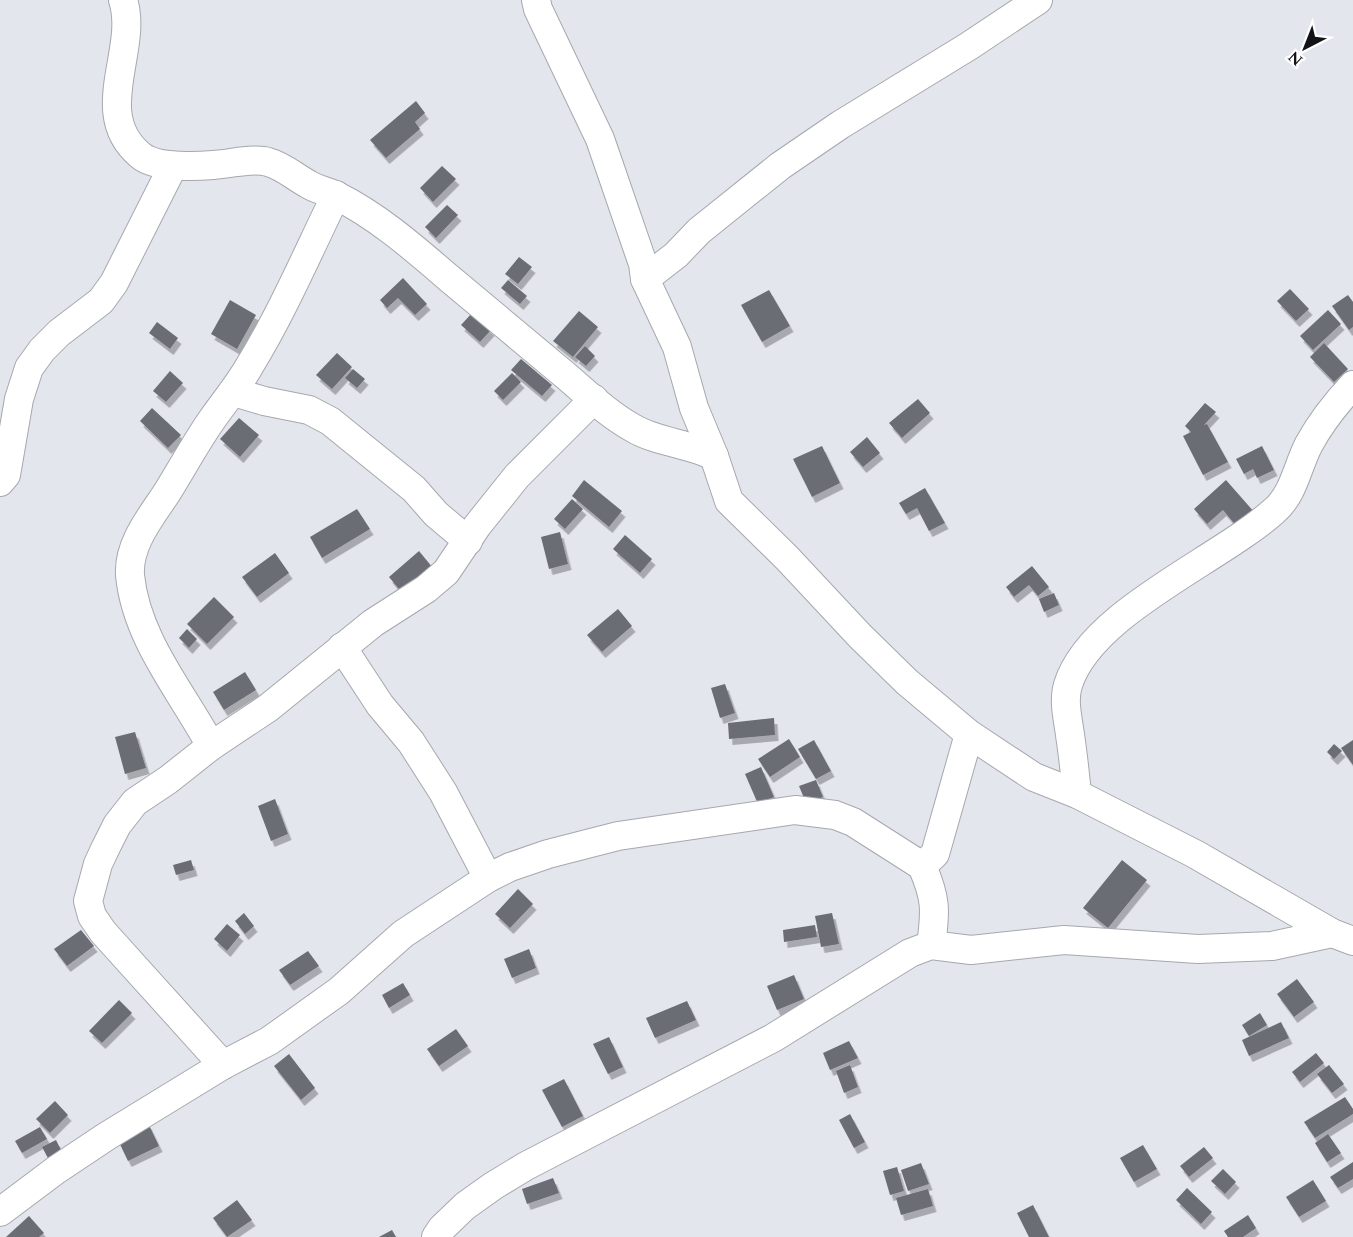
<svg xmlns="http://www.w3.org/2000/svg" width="1353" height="1237" font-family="Spectral,serif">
	<defs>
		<filter id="shadow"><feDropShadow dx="3.5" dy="6" stdDeviation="0" flood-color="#0004"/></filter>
	</defs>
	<rect width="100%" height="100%" fill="#e4e6ed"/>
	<g fill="#6b6d73" filter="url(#shadow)">
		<path d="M416,101L425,113L415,122L420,129L386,158L370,140Z"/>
		<path d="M442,166L456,179L433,202L420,188Z"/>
		<path d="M447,205L458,215L436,238L425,227Z"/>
		<path d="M519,257L532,267L518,284L505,274Z"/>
		<path d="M403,278L427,304L415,315L398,298L387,308L380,300Z"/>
		<path d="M508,280L527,296L520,304L501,288Z"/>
		<path d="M1290,289L1309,309L1296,321L1277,301Z"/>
		<path d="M769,290L790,326L762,342L741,305Z"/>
		<path d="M1348,295L1353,302V327L1349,330L1332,306Z"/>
		<path d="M230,300L256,315L237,349L211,334Z"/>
		<path d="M1328,310L1341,324L1313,350L1300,336Z"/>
		<path d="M579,311L598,327L573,357L553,341Z"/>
		<path d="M472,313L491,330L480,342L461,325Z"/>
		<path d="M157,322L178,338L170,349L149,333Z"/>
		<path d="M1324,343L1348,369L1334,382L1310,357Z"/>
		<path d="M585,346L595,356L586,366L575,357Z"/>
		<path d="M337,353L352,367L332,389L316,375Z"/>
		<path d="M521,359L552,385L542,396L511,370Z"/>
		<path d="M353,369L365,379L357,388L345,378Z"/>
		<path d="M170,371L183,383L166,402L153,391Z"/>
		<path d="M512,373L521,382L503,400L494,391Z"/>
		<path d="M918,399L930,413L902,438L889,423Z"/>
		<path d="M1205,403L1216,412L1204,425L1207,424L1228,462L1203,475L1183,436L1191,432L1185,426Z"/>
		<path d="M152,408L181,435L168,448L140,421Z"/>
		<path d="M239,418L259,435L240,457L220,439Z"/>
		<path d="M867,437L880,453L863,467L850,452Z"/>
		<path d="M822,446L840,483L812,497L793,459Z"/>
		<path d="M1262,446L1274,470L1257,478L1253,469L1244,474L1236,459Z"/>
		<path d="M584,480L622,511L609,527L572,496Z"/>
		<path d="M1226,480L1255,513L1238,528L1223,510L1207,524L1194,509Z"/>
		<path d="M925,488L945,523L929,531L917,508L906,514L899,503Z"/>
		<path d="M572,499L583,509L565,529L554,519Z"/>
		<path d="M357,509L370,529L322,558L310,537Z"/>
		<path d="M560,532L568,564L549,569L541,537Z"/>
		<path d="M625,535L652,559L640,573L613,549Z"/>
		<path d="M419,551L433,568L403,594L389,577Z"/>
		<path d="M275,553L289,573L257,597L242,577Z"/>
		<path d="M1032,566L1049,587L1038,596L1029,585L1014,597L1006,587Z"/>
		<path d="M1054,593L1059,605L1044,612L1039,599Z"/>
		<path d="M214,597L234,617L207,644L187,624Z"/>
		<path d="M618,609L632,626L602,652L587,635Z"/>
		<path d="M187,629L197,639L189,648L179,638Z"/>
		<path d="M245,672L256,690L224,710L213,692Z"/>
		<path d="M725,684L735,713L720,718L711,688Z"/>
		<path d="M774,718L775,735L729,739L728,723Z"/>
		<path d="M135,732L146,768L125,774L115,737Z"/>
		<path d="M789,739L800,757L770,777L758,759Z"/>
		<path d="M814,740L831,771L816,779L798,749Z"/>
		<path d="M1353,740V765L1341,748Z"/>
		<path d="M1334,744L1342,751L1334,759L1327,752Z"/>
		<path d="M761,767L774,797L758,804L745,774Z"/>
		<path d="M816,780L823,797L806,803L799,786Z"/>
		<path d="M275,799L288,834L271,841L258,806Z"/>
		<path d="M191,860L194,870L176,875L173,865Z"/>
		<path d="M1122,860L1147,880L1108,928L1083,908Z"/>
		<path d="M518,889L533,904L510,928L495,914Z"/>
		<path d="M244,913L254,926L245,934L235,921Z"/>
		<path d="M832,913L839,944L821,947L815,916Z"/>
		<path d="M227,924L240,935L227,951L214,939Z"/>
		<path d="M815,925L817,937L784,942L783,930Z"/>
		<path d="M81,930L94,946L67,966L54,949Z"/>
		<path d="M529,949L536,968L512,978L504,959Z"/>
		<path d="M308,951L319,966L290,985L279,970Z"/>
		<path d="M794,975L804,999L777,1010L767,986Z"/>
		<path d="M1297,979L1314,1002L1294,1017L1277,994Z"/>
		<path d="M403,983L410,995L389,1008L382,995Z"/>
		<path d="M119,1000L132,1013L102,1043L89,1031Z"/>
		<path d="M687,1001L696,1020L655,1038L646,1018Z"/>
		<path d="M1260,1013L1267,1025L1249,1036L1242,1025Z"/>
		<path d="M1281,1022L1289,1038L1249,1056L1242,1040Z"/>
		<path d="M456,1029L468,1046L439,1066L427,1049Z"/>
		<path d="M609,1037L623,1067L608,1074L593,1044Z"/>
		<path d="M849,1041L858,1058L830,1070L823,1053Z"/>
		<path d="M1316,1053L1324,1063L1300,1082L1292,1072Z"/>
		<path d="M289,1054L315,1088L301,1100L274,1066Z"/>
		<path d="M850,1065L858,1087L844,1093L836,1071Z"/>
		<path d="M1329,1065L1344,1084L1332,1093L1317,1074Z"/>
		<path d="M564,1079L583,1116L562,1127L542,1090Z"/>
		<path d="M1345,1097L1353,1109V1114L1315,1138L1304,1122Z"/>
		<path d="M55,1101L68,1115L50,1133L36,1119Z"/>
		<path d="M850,1114L865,1142L854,1148L839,1120Z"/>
		<path d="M148,1123L159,1146L128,1161L117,1138Z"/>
		<path d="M40,1127L47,1139L22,1153L15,1141Z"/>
		<path d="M1328,1134L1341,1153L1327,1162L1315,1143Z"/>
		<path d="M56,1140L67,1162L54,1169L42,1147Z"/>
		<path d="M1143,1145L1157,1169L1134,1182L1120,1158Z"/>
		<path d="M1204,1147L1213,1158L1189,1177L1180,1166Z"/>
		<path d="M1353,1162V1179L1338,1188L1330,1177Z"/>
		<path d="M921,1163L929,1184L908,1191L901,1170Z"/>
		<path d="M897,1167L904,1191L890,1195L883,1171Z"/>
		<path d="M1223,1169L1236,1182L1225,1194L1211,1181Z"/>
		<path d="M553,1178L559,1193L527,1204L522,1189Z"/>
		<path d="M1313,1180L1326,1201L1299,1217L1286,1197Z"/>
		<path d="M1187,1188L1212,1212L1201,1224L1176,1200Z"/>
		<path d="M928,1189L933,1206L901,1215L896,1198Z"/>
		<path d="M237,1200L252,1220L227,1237L213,1218Z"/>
		<path d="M1033,1205L1049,1237H1029L1017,1213Z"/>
		<path d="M1248,1215L1256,1228L1243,1237H1228L1224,1231Z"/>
		<path d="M29,1216L44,1233L39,1237H6Z"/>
		<path d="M392,1230L396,1237H379Z"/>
	</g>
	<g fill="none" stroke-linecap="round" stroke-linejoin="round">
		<defs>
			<g id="street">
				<path d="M123,0C139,50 90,113 140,155C158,171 213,166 237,162C247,161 258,159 268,162C283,166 295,177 308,184C317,190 327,191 337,196C379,217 415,249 450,279C488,311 527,343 565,375C586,393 608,414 633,428C654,441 689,444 714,456"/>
				<path d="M536,0L538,9L600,139L643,264L645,279L677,347L694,408L714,456L729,501L787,558L860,636L907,682L969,734L1034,777L1077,794L1195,854L1332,933L1353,941"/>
				<path d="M645,279L676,255L699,231L780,166L840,125L969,46L1038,0"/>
				<path d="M234,392L264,401L309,410L330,421L414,489L436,514L468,541"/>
				<path d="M0,482L6,475L19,399L29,368L42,350L59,333L101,301L114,283L173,166"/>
				<path d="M342,647L380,705L411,742L443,792L488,878"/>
				<path d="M211,746C182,692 136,639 130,575C128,545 150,518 166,494C181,470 195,444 211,421C224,402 239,385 250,365C283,311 308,252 336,195"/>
				<path d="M1077,794C1075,774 1073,754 1070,735C1068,719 1063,701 1068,685C1090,613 1218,561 1274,511C1294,494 1297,467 1309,444C1321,422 1336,403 1353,385"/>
				<path d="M931,945C936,910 936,898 922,866L935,854L969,734"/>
				<path d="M223,1065L103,932L92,916L88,901L98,864L105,849L117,825L135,802L168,780L211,746L268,708L373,623L426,589L446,572L477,526L517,476L594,399"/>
				<path d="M0,1212L56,1170L107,1136L223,1065L269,1041L339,991L403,934L488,878L510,867L548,854L618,836L795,810L835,815L853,822L922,866"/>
				<path d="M436,1237L442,1228L465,1206L493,1186L526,1166L773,1038L910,953L931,945L971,950L1064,940L1198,949L1272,946L1332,933"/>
			</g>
		</defs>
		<use href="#street" stroke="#a5a8ae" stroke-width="30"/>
		<use href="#street" stroke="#fff" stroke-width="28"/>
	</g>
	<g transform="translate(1305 48) rotate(222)" stroke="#ffffff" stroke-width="4.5" paint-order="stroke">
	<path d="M0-4.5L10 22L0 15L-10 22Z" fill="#121316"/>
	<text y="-9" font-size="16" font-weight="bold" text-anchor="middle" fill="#121316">N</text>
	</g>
</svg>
